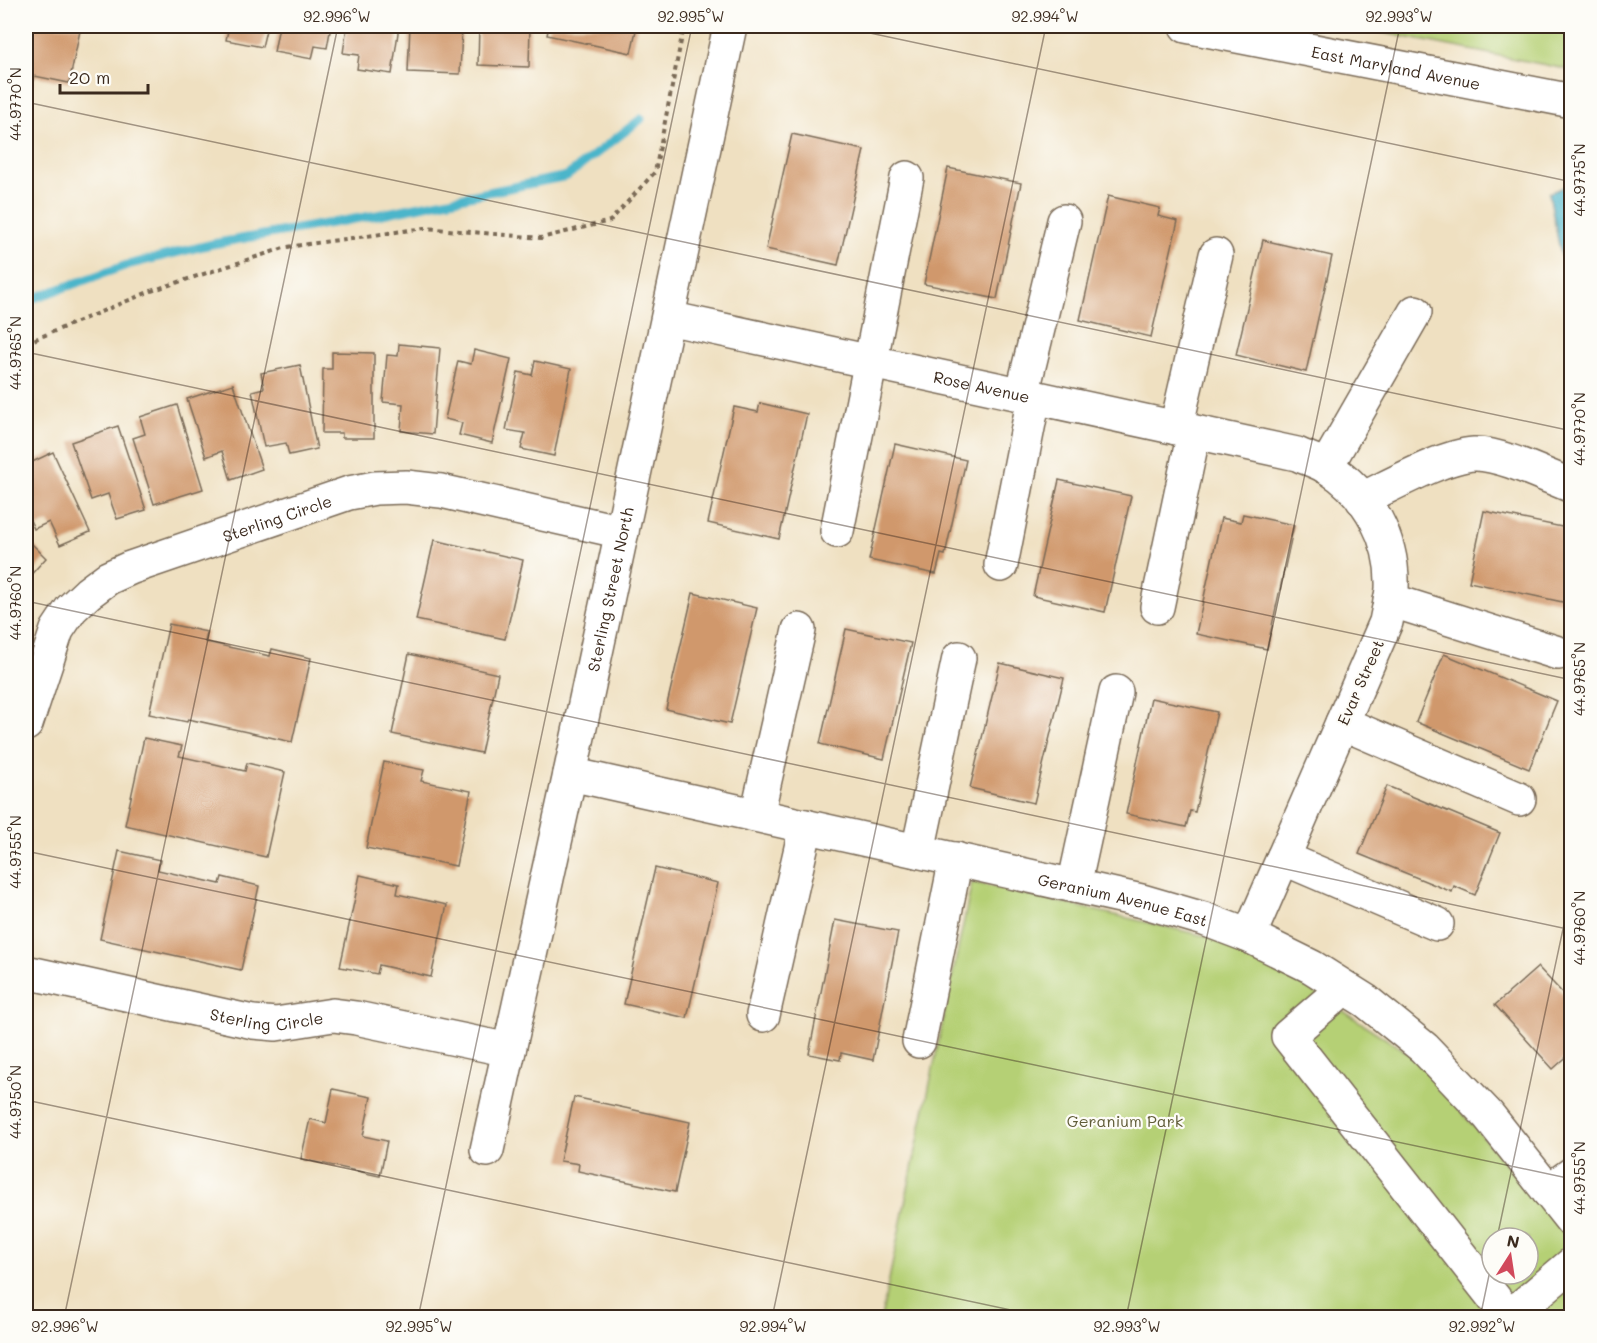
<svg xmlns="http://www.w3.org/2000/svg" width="1597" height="1343" font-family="Mali,sans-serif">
	<rect width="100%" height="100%" fill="#fdfcf7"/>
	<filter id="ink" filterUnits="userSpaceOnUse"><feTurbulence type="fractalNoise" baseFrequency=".0167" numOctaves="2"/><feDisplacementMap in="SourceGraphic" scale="12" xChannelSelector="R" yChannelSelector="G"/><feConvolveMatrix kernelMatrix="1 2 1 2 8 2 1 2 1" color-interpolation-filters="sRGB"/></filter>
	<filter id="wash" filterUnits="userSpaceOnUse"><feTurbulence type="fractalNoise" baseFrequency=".008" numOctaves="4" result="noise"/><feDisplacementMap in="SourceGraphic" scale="24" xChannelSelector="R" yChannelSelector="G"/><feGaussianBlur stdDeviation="1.35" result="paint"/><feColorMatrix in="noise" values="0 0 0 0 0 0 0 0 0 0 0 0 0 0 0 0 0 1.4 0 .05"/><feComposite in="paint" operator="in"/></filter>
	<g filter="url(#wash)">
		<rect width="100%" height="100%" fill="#efe0c1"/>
		<g fill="#b5d075" stroke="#787d4a" stroke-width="1.5" fill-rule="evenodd">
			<path d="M1349,26H1571V70Z"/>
			<path d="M972,882L1240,944L1417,1059L1571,1241V1317L881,1318ZM1492,1238H1528V1274H1492Z"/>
		</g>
		<path fill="#4cb5ca" stroke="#447074" stroke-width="1.5" d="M1571,184V270L1561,255L1549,193Z"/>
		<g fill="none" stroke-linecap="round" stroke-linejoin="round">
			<path stroke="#4cb5ca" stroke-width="9" d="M26,301L127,265L212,244L377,215L567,176L641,119"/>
		</g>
		<g id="blocks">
			<g fill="#d0986c">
				<path d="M26,26H81L69,83L35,76L32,86L26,84Z"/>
				<path d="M229,26H267L262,47L226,40Z"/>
				<path d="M279,26H331L327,48L315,46L312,59L274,52Z"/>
				<path d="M347,26H399L392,74L357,69L359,55L343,53Z"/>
				<path d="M410,26H462L460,74L408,72Z"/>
				<path d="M479,26H530L529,67L478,65Z"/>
				<path d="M549,26H637L631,53L547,35Z"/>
				<path d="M792,134L864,150L838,265L766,249Z"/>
				<path d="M948,168L1021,183L997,299L924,284Z"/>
				<path d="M1108,196L1160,208L1158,216L1178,221L1151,337L1080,320Z"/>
				<path d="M1263,240L1332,256L1306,372L1236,355Z"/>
				<path d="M399,344L440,348L433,434L401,431L403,404L383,402L387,355L398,356Z"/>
				<path d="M474,350L511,359L492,443L459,435L462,423L445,419L458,361L471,364Z"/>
				<path d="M332,352L374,353V438H342V433H322L323,369H332Z"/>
				<path d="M535,361L571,369L554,456L521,449L525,433L506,430L518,372L532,375Z"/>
				<path d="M300,365L317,449L289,455L286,443L264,447L252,391L264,388L261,373Z"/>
				<path d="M233,384L262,469L231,480L222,451L206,457L187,399Z"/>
				<path d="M760,403L807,414L779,539L708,523L734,407L758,412Z"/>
				<path d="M177,405L203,489L154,504L133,438L145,434L140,417Z"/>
				<path d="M118,426L146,510L117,519L108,494L91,500L71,442Z"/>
				<path d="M895,444L966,460L945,555L941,554L936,574L869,560Z"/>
				<path d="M53,452L90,532L60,545L49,522L34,529L26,511V465Z"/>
				<path d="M1059,480L1131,496L1105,612L1033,596Z"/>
				<path d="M1484,511L1572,529V604L1469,582Z"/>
				<path d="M1243,514L1294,525L1267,649L1196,634L1221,518L1241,522Z"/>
				<path d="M26,538L46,558L26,580Z"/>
				<path d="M434,540L523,560L505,639L416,620Z"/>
				<path d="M693,593L757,608L730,724L666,709Z"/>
				<path d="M169,624L207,632L205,642L270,656L272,649L311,658L292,742L188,719L187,722L149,714Z"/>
				<path d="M846,629L911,643L884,759L820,744Z"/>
				<path d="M409,654L498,674L481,753L392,734Z"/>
				<path d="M1444,654L1557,701L1529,769L1416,722Z"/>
				<path d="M1000,663L1064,678L1034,803L970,788Z"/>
				<path d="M1151,698L1217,712L1195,812L1190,811L1186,827L1126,814Z"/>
				<path d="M144,738L182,746L179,756L245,771L247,763L285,772L266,857L125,825Z"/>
				<path d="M384,762L424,770L421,781L471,791L456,866L366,848Z"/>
				<path d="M1387,786L1500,833L1475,895L1454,886L1452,892L1359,854Z"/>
				<path d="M119,851L160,860L158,870L220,884L222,877L259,886L241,970L100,939Z"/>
				<path d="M655,868L718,883L687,1018L624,1004Z"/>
				<path d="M360,875L399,884L397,894L447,905L431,977L379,965L377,974L340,967Z"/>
				<path d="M835,920L898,932L873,1060L841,1053L840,1060L809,1054Z"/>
				<path d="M1538,967L1572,1003V1052L1553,1069L1495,1005Z"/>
				<path d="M333,1089L371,1097L363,1136L387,1141L380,1176L301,1159L310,1119L326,1123Z"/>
				<path d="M574,1097L690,1122L675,1192L578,1171L579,1164L560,1161Z"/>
			</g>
		</g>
	</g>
	<g filter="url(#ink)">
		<use href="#blocks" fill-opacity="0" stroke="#7a6a57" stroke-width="1.5"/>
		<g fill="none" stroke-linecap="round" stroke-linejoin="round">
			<defs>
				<g id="minor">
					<path id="s1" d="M1186,26L1572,101"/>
					<path id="s2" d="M668,318L1297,454C1306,458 1318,462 1327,467C1369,493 1394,540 1392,589C1391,600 1388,611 1386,622L1249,936"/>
					<path d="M1022,395L1064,221"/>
					<path d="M1176,428L1216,255"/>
					<path d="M1326,467L1415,312"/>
					<path d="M1362,499C1392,485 1443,456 1474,454C1500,453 1546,476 1572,486"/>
					<path d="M837,531L907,178"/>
					<path d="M1001,565L1034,397"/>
					<path d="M1390,600L1558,653"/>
					<path d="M1157,607L1194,432"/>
					<path d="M1342,723L1519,799"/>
					<path id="s3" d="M26,724L57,630L71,609L88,593L108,578L130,568L349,493L375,488L406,487L441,491L622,532"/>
					<path id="s4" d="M570,774L1142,901L1204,919L1249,936L1312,967L1366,1001L1424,1048L1488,1115L1572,1221"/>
					<path d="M757,815L799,630"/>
					<path d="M918,851L959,658"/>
					<path d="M1283,858L1437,924"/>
					<path d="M1074,886L1116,692"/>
					<path id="s5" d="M26,972L253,1022L276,1024L333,1015L356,1018L509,1050"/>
					<path d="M1344,988L1288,1036L1509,1317L1572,1264"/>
					<path d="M763,1015L806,826"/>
					<path d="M919,1041L956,859"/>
					<path id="s6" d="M487,1150L570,774L730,26"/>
					<path d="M1548,1191L1572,1174"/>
				</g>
			</defs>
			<use href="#minor" stroke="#7a6a57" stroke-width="36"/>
			<path stroke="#7a6a57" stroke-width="4" stroke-dasharray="4.5 4.5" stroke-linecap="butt" d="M26,343L151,291L287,247L425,228L541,238L610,221L655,172L684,26"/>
			<use href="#minor" stroke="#fff" stroke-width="33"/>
		</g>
	</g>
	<path fill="none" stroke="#3b2a1e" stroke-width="1.5" stroke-opacity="0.45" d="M837,26L1572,182M26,102L1572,431M26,352L1572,680M26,601L1572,930M26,851L1572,1179M26,1100L1048,1318M1497,1238L1572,887M64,1318L338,26M418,1318L692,26M772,1318L1046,26M1126,1318L1400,26M1480,1318L1492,1261"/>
	<g text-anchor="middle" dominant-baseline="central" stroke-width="4.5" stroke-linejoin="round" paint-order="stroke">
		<g font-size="16" fill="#3b2a1e" stroke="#fdfcf7">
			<text stroke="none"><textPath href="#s1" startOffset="214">East Maryland Avenue</textPath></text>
			<text stroke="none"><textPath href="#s2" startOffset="321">Rose Avenue</textPath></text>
			<text stroke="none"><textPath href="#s3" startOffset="352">Sterling Circle</textPath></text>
			<text stroke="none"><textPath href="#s6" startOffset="574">Sterling Street North</textPath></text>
			<text transform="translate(1360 682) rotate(-66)">Evar Street</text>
			<text stroke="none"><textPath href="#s4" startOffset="567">Geranium Avenue East</textPath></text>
			<text stroke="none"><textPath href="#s5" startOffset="246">Sterling Circle</textPath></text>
		</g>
		<g font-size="16" fill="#605c38" stroke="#fdfcf7">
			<text x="1125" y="1120">Geranium Park</text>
		</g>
	</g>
	<rect width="1597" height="1343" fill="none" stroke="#fdfcf7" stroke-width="66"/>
	<g transform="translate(1510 1256) rotate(12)"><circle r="28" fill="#fdfcf7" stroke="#afa8a0" stroke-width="1.5"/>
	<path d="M0-4.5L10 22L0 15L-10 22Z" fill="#d1495b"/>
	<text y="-9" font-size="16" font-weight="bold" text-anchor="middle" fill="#3b2a1e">N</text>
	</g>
	<path d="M60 84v9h88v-9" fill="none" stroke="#3b2a1e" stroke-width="3"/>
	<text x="69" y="84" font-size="18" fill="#3b2a1e" stroke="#fdfcf7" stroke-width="4.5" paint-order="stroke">20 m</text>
	<rect x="33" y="33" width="1531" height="1277" fill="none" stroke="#3b2a1e" stroke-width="2"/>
	<g font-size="15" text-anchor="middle" fill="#3b2a1e">
		<text x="337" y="22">92.996°W</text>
		<text x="691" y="22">92.995°W</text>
		<text x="1045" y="22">92.994°W</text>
		<text x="1399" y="22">92.993°W</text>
		<text transform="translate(16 104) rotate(-90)" y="5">44.9770°N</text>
		<text transform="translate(1580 180) rotate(-90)" y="5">44.9775°N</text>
		<text transform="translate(16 353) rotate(-90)" y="5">44.9765°N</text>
		<text transform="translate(1580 429) rotate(-90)" y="5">44.9770°N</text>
		<text transform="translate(16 603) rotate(-90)" y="5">44.9760°N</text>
		<text transform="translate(1580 679) rotate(-90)" y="5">44.9765°N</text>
		<text transform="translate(16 852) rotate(-90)" y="5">44.9755°N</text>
		<text transform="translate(1580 928) rotate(-90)" y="5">44.9760°N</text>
		<text transform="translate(16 1102) rotate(-90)" y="5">44.9750°N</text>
		<text transform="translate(1580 1178) rotate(-90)" y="5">44.9755°N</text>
		<text x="65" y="1332">92.996°W</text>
		<text x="419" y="1332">92.995°W</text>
		<text x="773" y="1332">92.994°W</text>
		<text x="1127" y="1332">92.993°W</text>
		<text x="1482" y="1332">92.992°W</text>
	</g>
</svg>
